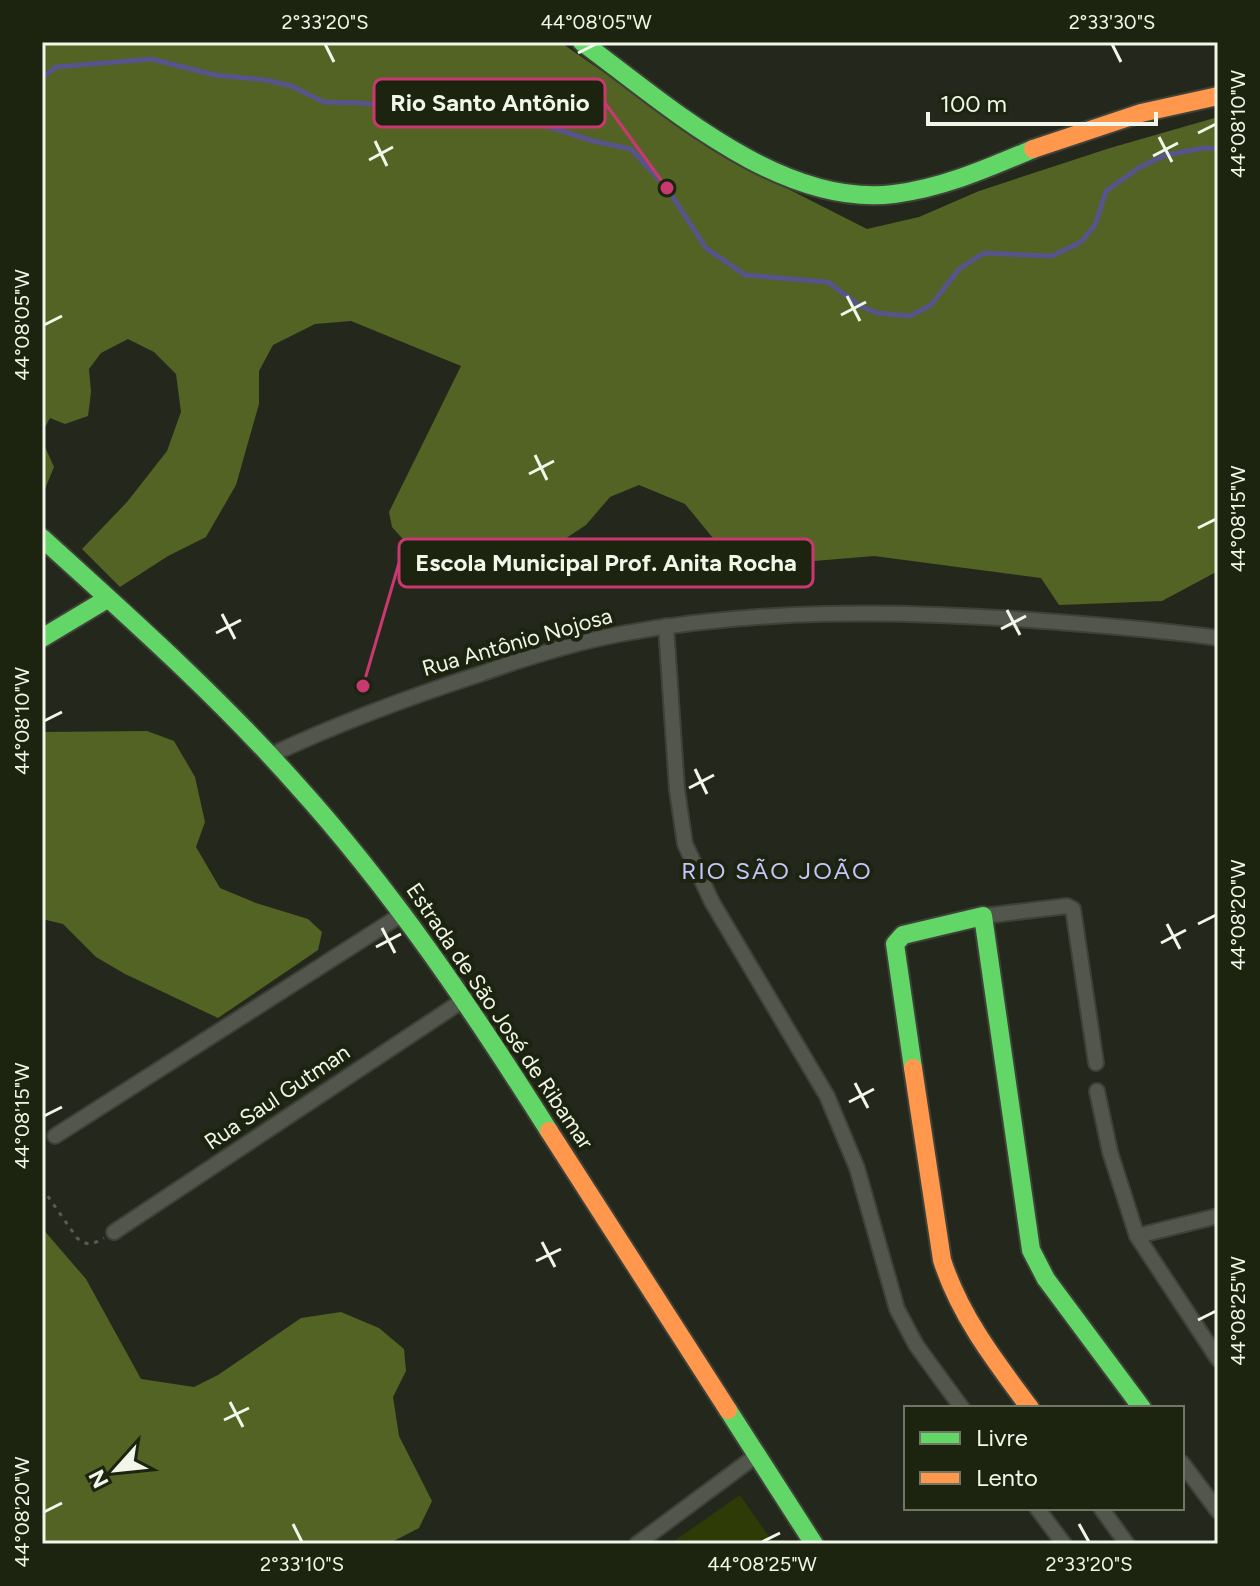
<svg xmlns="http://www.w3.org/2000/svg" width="1260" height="1586" font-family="Figtree,sans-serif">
	<rect width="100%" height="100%" fill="#24271c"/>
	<path fill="#2f3b06" d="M740,1495L774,1544H670Z"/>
	<g fill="#526324">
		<path d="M42,42H560L729,159L867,229L919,217L979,191L1110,148L1218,117V571L1162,601L1059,605L1041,578L874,556L778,564L717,543L685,504L639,485L610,497L586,525L530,562L477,572L420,558L392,527L389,512L461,366L351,321L315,324L273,345L259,371V404L236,485L206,537L168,556L120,587L82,549L127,502L167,451L181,412L176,374L154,352L128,339L101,353L89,369L91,392L88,416L65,424L50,418L42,433Z"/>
		<path d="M42,440L54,467L45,489L42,490Z"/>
		<path d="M147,731L174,741L195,777L205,822L196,847L220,888L256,903L308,919L322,932L318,950L218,1018L125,974L96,957L63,924L42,919V732Z"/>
		<path d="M42,1228L86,1279L141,1379L194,1387L218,1375L301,1318L341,1312L379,1328L404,1349L406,1371L393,1397L399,1436L432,1501L419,1528L388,1544H42Z"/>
	</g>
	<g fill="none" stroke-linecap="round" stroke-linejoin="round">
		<path stroke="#59538b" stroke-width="5" d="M42,78L56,67L151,59L215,75L266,80L291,86L324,102L361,103L474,118L497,110L593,141L631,149L667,188L706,248L745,275L828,282L860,306L877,313L910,316L931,305L959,269L984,253L1052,256L1081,242L1095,225L1106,191L1140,167L1166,155L1204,148L1218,149"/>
		<defs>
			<g id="street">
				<path d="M666,626L677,790L685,844L712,902L827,1096L857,1168L897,1309L916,1345L962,1408"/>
				<path d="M271,755C341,722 406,698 480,674C525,658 572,643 620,634C756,609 893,610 1031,620C1094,625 1156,629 1218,638"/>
				<path d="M983,916L1067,906L1073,909L1096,1063"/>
				<path d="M1097,1091L1110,1152L1137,1236L1218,1359"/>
				<path d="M55,1136L404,913"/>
				<path d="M114,1232L465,999"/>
				<path d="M1137,1236L1218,1216"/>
				<path d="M1182,1463L1218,1511"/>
				<path d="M1037,1508L1064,1544"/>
				<path d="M1101,1508L1127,1544"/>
				<path d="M637,1544L757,1455"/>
			</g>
			<g id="fast">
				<path d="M582,42C667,105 781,208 894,194C943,188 988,168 1033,149"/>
				<path d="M42,538C129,617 217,695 295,783C392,890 472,1009 549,1131"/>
				<path d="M42,638L107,599"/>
				<path d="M913,1068L895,944L903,935L983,916L1031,1250L1046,1279L1142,1408"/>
				<path d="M728,1410L814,1544"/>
			</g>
			<g id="slow">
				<path d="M1033,149L1141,113L1218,96"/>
				<path d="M913,1068L942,1260C960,1316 995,1361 1030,1408"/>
				<path d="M549,1131L728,1410"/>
			</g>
		</defs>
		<use href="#street" stroke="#3e4138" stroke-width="18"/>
		<use href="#fast" stroke="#3e4138" stroke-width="22"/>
		<use href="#slow" stroke="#3e4138" stroke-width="22"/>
		<path stroke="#595b53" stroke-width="3" stroke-dasharray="4 6" stroke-linecap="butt" d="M42,1188L77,1238C88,1247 93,1244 104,1238"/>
		<use href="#street" stroke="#53564c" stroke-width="14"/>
		<use href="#fast" stroke="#63d668" stroke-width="18"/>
		<use href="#slow" stroke="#ff974d" stroke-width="18"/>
	</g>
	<path fill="none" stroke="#f1f6e8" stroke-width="3" d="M325,44L334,62M1112,44L1121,62M578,53L596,44M1198,133L1216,124M1159,137L1172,162M375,141L387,166M1153,156L1178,143M369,160L393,147M847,296L860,321M841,315L866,302M44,325L62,316M535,455L547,480M529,474L554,461M1198,528L1216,519M1007,610L1020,635M222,614L235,639M1001,629L1026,616M216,633L241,620M44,721L62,712M695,769L707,794M689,788L714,775M1167,924L1180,949M1198,924L1216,915M382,928L395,953M1161,943L1186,930M376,947L401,934M855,1083L868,1108M849,1102L874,1089M44,1116L62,1107M542,1242L555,1267M536,1261L561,1249M1198,1320L1216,1311M230,1402L243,1427M224,1420L249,1408M44,1512L62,1503M293,1524L302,1542M1079,1524L1089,1542M762,1542L780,1533"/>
	<g text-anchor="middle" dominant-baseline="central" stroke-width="8" stroke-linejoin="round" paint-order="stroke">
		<g font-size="22" fill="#f1f6e8" stroke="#1c230e">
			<text transform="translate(517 642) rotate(-16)">Rua Antônio Nojosa</text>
			<text transform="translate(500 1016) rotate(56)">Estrada de São José de Ribamar</text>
			<text transform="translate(277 1097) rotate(-34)">Rua Saul Gutman</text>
		</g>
		<g font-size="24" letter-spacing="2" fill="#c8c5fe" stroke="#1c230e">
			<text x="777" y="870">RIO SÃO JOÃO</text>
		</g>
	</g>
	<path fill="none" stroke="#c93970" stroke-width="3" d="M667 188L605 103M363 686L399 563"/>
	<g fill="#c93970" stroke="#1c230e" stroke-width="3">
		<circle cx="667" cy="188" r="8"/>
		<circle cx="363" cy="686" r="8"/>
	</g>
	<g fill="#1c230e" stroke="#c93970" stroke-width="3">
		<rect x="374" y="79" width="231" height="48" rx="8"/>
		<rect x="399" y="539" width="414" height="48" rx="8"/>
	</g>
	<g font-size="24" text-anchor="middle" font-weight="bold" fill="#f1f6e8">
		<text x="490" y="111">Rio Santo Antônio</text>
		<text x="606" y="571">Escola Municipal Prof. Anita Rocha</text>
	</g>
	<rect width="1260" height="1586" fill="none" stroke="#1c230e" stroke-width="88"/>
	<rect x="904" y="1406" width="280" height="104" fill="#1c230e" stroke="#717765" stroke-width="2"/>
	<rect x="920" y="1432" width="40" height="12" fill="#63d668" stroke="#717765" stroke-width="2"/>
	<text x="976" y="1446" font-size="24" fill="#f1f6e8">Livre</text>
	<rect x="920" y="1472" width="40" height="12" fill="#ff974d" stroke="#717765" stroke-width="2"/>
	<text x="976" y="1486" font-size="24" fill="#f1f6e8">Lento</text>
	<g transform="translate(116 1470) rotate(243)" stroke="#1c230e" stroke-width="6" paint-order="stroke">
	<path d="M0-6L14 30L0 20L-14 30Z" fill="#f1f6e8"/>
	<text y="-12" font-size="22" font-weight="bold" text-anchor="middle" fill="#f1f6e8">N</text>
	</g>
	<path d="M928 112v12h228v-12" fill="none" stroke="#f1f6e8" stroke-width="4"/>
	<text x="940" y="112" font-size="24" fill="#f1f6e8" stroke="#1c230e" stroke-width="6" paint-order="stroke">100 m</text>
	<rect x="44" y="44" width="1172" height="1498" fill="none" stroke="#f1f6e8" stroke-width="3"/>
	<g font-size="20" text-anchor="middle" fill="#f1f6e8">
		<text x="325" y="29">2°33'20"S</text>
		<text x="596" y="29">44°08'05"W</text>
		<text x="1112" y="29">2°33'30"S</text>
		<text transform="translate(1238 124) rotate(-90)" y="7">44°08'10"W</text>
		<text transform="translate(22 325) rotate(-90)" y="7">44°08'05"W</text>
		<text transform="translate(1238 519) rotate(-90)" y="7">44°08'15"W</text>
		<text transform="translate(22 721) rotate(-90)" y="7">44°08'10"W</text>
		<text transform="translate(1238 915) rotate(-90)" y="7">44°08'20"W</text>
		<text transform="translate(22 1116) rotate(-90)" y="7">44°08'15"W</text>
		<text transform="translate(1238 1311) rotate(-90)" y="7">44°08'25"W</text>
		<text transform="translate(22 1512) rotate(-90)" y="7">44°08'20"W</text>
		<text x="302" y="1571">2°33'10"S</text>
		<text x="762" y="1571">44°08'25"W</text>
		<text x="1089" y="1571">2°33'20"S</text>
	</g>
</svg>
